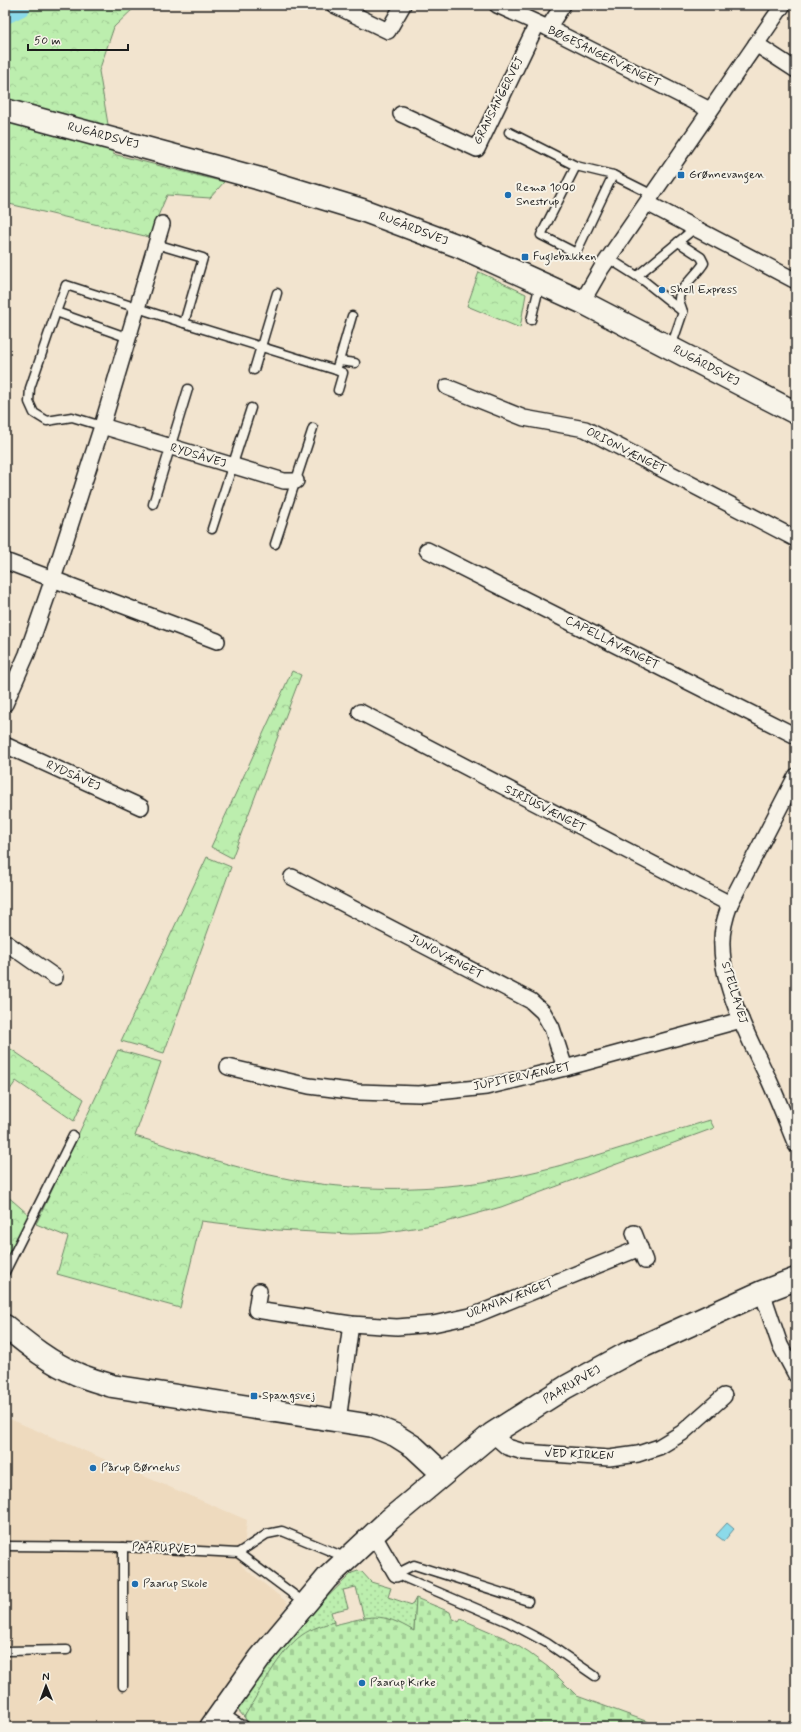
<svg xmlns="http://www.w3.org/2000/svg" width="801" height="1732" font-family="Mynerve,sans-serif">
	<defs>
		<pattern id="grass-dots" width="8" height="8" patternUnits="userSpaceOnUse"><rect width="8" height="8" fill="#bceeae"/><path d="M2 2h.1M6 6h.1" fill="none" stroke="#a1cc95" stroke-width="1.8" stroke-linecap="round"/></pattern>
		<pattern id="forest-crowns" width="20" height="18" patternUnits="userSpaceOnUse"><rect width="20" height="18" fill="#bceeae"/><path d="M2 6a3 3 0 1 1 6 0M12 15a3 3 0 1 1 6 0" fill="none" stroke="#a1cc95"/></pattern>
		<pattern id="cemetery-stones" width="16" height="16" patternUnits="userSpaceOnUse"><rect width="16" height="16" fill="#bceeae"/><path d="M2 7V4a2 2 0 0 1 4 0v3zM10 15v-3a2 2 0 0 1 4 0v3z" fill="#a1cc95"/></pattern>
	</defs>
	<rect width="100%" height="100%" fill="#f2e4cf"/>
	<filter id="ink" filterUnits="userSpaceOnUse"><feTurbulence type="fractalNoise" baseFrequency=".025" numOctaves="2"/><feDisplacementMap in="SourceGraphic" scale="8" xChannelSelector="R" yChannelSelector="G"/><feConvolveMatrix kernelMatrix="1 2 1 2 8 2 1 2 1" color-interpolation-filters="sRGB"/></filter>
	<g filter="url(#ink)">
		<path fill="#eedabe" d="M5,1417L247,1520L242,1566L288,1603L198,1727H5Z"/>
		<path fill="url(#grass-dots)" stroke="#6c8565" d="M358,1571L362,1572L371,1582L391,1588L388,1597L412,1605L416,1598L414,1632C399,1622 382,1615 364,1618L356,1587L343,1590L348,1608L331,1612L334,1622C314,1628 300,1635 286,1650L244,1717L238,1710C247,1696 255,1682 264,1668C290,1633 321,1603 352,1573Z"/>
		<g fill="url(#forest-crowns)" stroke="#6c8565">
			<path d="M5,5H137L114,27L99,71L113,154L224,182L210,198L167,195L149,237L5,203Z"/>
			<path d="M479,272L526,294L520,328L467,306Z"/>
			<path d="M292,671L301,675L232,858L211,847Z"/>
			<path d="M207,857L231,867L164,1053L121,1041Z"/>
			<path d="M5,1045L84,1099L74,1121L16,1081L5,1097Z"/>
			<path d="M118,1050L161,1062L135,1136C186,1151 237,1169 289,1179C352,1191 419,1191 482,1182C560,1170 635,1143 710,1120L714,1128L501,1207L439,1224L381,1233L351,1234L277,1230L201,1221L180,1308L57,1274L68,1237L36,1224Z"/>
			<path d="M5,1194L29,1215L5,1267Z"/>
		</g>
		<path fill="url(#cemetery-stones)" stroke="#6c8565" d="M416,1598L450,1612L452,1618L459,1622L461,1619L507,1639L529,1653L548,1667L577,1696L662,1727H250V1725L244,1717C259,1693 279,1651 302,1635C312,1628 323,1625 334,1622V1625C372,1616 380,1611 414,1631Z"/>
		<path fill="#8bdae9" stroke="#5f8e97" d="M727,1523L734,1529L724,1541L716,1535Z"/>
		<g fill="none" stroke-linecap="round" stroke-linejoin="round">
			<path stroke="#8bdae9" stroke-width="24" d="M5,12L19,5"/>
			<defs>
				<g id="lane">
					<path d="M509,132L576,166L613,175L653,195"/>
					<path d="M576,166L541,235L576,253L613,175"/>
					<path d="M678,242L701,257L704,263C698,274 678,288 679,300C680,304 682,308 683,312"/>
					<path d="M156,244L203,258L184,323L336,370L339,361L355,363"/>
					<path d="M608,258L643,280L683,312L671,347"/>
					<path d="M637,276L695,228"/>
					<path d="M56,312L30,388L29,402L34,413L47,421L72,417L102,426"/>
					<path d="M531,320L540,284"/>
					<path d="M129,338L56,312L66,285L184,323"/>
					<path d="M339,361L352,316"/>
					<path d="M254,370L277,293"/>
					<path d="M336,370L343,373L338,390"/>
					<path d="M153,504L188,389"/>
					<path d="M212,529L251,408"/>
					<path d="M275,544L313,428"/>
					<path d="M5,1272L73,1136"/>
					<path d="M5,1546L123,1547L238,1553L305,1603"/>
					<path d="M123,1547V1686"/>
					<path d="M238,1553L267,1534L282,1531L347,1558"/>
					<path d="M396,1574L508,1622L547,1643L595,1676"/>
					<path d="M396,1574L414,1565L528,1601"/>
					<path d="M5,1651L67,1650"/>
					<path d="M222,1712L243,1726L244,1725"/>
				</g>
				<g id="street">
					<path d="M334,5L388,31L403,5"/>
					<path d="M497,5L548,28L710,110"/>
					<path d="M548,28L563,5"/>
					<path d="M756,44L796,70"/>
					<path d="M401,114L477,149L537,24"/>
					<path d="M647,203L796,281"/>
					<path d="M582,302L601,269L783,5"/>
					<path d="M447,387L524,418L585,429L796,539"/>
					<path d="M102,426L284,481H296"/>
					<path d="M427,550L796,736"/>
					<path d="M5,561L217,641"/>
					<path d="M5,704L27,654L53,579L102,426L162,224"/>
					<path d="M360,712L730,904"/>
					<path d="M5,745L141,807"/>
					<path d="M796,776L730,904C725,918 721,931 722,946C722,987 751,1043 769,1080C779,1102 787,1123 796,1145"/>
					<path d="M292,877L531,1001L543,1012L552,1028L565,1068"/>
					<path d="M5,942L55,977"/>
					<path d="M228,1067L309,1086L358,1092L419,1094L486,1087L565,1068L741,1020"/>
					<path d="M634,1233L645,1261"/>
					<path d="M259,1291L256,1310L351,1324L397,1327L433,1324L475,1315L640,1248"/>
					<path d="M762,1292L780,1345L796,1375"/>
					<path d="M338,1421L351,1324"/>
					<path d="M492,1434L507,1447L524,1452L609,1458L638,1454L659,1447L682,1433L724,1396"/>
					<path d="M373,1534L396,1574"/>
				</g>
				<g id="secondary">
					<path d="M5,110L257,178L362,210L461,247L582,302L796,413"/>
					<path d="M5,1326C27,1344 50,1363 77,1374C88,1379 100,1382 112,1386L373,1426L395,1435L414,1447L443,1474"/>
					<path d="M211,1727L260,1658L327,1578L389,1520L492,1434L566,1387L628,1353L762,1292L796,1279"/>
				</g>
			</defs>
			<use href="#lane" stroke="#1c1c1c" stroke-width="11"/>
			<use href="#street" stroke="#1c1c1c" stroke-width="18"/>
			<use href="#secondary" stroke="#1c1c1c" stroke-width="25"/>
			<use href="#lane" stroke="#f7f3e8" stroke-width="8"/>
			<use href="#street" stroke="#f7f3e8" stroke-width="15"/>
			<use href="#secondary" stroke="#f7f3e8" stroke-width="22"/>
		</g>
	</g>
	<g fill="#1f6fb2" stroke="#f7f3e8" stroke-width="1.5">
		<rect x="677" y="171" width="8" height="8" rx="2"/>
		<circle cx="508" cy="195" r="4"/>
		<rect x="521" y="253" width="8" height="8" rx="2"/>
		<circle cx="662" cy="290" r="4"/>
		<rect x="250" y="1392" width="8" height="8" rx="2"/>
		<circle cx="93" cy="1468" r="4"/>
		<circle cx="135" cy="1584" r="4"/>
		<circle cx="362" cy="1683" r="4"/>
	</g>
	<g text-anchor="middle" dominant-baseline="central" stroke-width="4" stroke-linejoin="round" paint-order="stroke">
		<g font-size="12" fill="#1c1c1c" stroke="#f7f3e8">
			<text transform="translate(604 57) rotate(26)">BØGESANGERVÆNGET</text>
			<text transform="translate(499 101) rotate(-63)">GRANSANGERVEJ</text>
			<text transform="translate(103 136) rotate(15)">RUGÅRDSVEJ</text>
			<text transform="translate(413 229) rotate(21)">RUGÅRDSVEJ</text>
			<text transform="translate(706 366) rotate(28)">RUGÅRDSVEJ</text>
			<text transform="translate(626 451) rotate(27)">ORIONVÆNGET</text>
			<text transform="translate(198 456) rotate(17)">RYDSÅVEJ</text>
			<text transform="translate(612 643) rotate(27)">CAPELLAVÆNGET</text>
			<text transform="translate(73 776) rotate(24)">RYDSÅVEJ</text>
			<text transform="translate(545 809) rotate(27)">SIRIUSVÆNGET</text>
			<text transform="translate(446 957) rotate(28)">JUNOVÆNGET</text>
			<text transform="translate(734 993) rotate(73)">STELLAVEJ</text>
			<text transform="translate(522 1077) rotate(-12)">JUPITERVÆNGET</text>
			<text transform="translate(510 1299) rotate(-21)">URANIAVÆNGET</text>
			<text transform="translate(572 1385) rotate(-30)">PAARUPVEJ</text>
			<text transform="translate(579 1455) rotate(2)">VED KIRKEN</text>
			<text transform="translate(164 1549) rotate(3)">PAARUPVEJ</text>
		</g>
		<g font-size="12" fill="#1c1c1c" stroke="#f7f3e8" text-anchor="start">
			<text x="689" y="175">Grønnevangen</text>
			<text x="516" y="188">Rema 1000<tspan x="516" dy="14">Snestrup</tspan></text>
			<text x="533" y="257">Fuglebakken</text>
			<text x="670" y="290">Shell Express</text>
			<text x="262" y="1396">Spangsvej</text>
			<text x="101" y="1468">Pårup Børnehus</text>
			<text x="143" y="1584">Paarup Skole</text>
			<text x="370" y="1683">Paarup Kirke</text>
		</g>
	</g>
	<rect width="801" height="1732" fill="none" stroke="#f7f3e8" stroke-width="20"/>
	<rect x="10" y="10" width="781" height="1712" fill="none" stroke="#1c1c1c" stroke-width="1.5" filter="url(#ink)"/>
	<g transform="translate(46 1686) rotate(359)" stroke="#f7f3e8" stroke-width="3" paint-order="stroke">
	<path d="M0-3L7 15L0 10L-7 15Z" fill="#1c1c1c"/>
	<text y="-6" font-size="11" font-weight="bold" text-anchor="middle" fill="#1c1c1c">N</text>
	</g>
	<path d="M28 44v6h100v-6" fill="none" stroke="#1c1c1c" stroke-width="2"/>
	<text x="34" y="44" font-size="12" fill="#1c1c1c" stroke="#f7f3e8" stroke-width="3" paint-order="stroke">50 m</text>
</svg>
